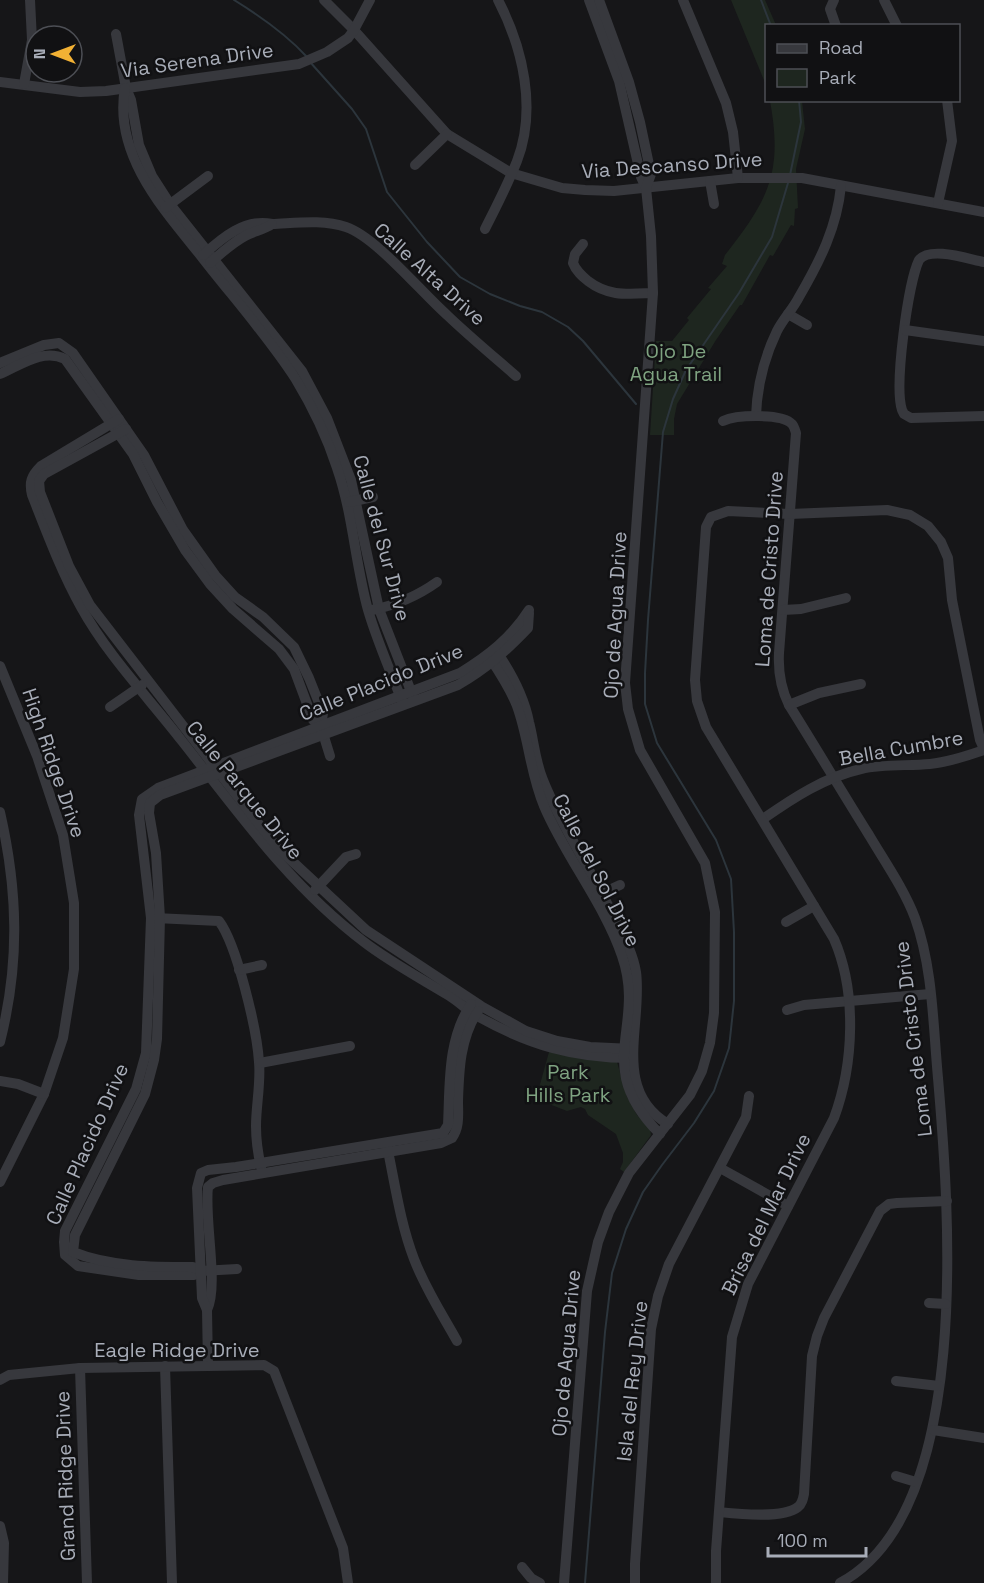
<svg xmlns="http://www.w3.org/2000/svg" width="984" height="1583" font-family="'Space Grotesk',sans-serif">
	<rect width="100%" height="100%" fill="#161618"/>
	<g fill="#1e261f">
		<path d="M731,0H765L776,25L766,26V85Z"/>
		<path d="M770,101H802L805,129L796,169L798,208L795,209L794,226L791,225L773,256L770,255L742,305H740L716,340L677,404L674,419V435H650L656,341H672L689,320L687,318L711,289L708,288L727,266L722,264L725,255C769,199 783,172 770,101Z"/>
		<path d="M549,1052L617,1062L627,1097L637,1115L650,1129L651,1135L624,1172L620,1169L623,1162V1153L616,1134L588,1115L585,1109L581,1107L567,1111L536,1099Z"/>
	</g>
	<g fill="none" stroke-linecap="round" stroke-linejoin="round">
		<g stroke="#2c353c" stroke-width="2">
			<path d="M234,0C260,16 286,34 307,57"/>
			<path d="M761,0L771,26"/>
			<path d="M310,62L352,109L366,129L387,192L427,242L460,277L490,294L520,306L542,312L568,327L583,341L636,404"/>
			<path d="M790,175L801,122L799,100"/>
			<path d="M585,1583L605,1332L612,1273L626,1229L643,1192L662,1165L694,1123L714,1091L729,1048L734,1001V932L731,879L716,840L657,743L645,704V673L648,620L663,432L673,399L686,370L739,293L772,237L788,183"/>
		</g>
		<g stroke="#37383d" stroke-width="10">
			<path d="M324,0L354,30L447,134L511,173L562,188L585,190L614,191L738,178H802L984,212"/>
			<path d="M589,0L619,81L641,177L646,188"/>
			<path d="M683,0L726,103L733,132L738,178"/>
			<path d="M834,0L830,9L836,26"/>
			<path d="M884,0L897,26"/>
			<path d="M116,34L126,88L131,100L139,145L152,176L170,204L302,371L327,418L351,480L379,609L414,699"/>
			<path d="M0,82L80,92L106,91L299,64L327,52L348,38L354,30L370,0"/>
			<path d="M24,84L32,40L30,0"/>
			<path d="M125,88C113,154 163,209 201,256C232,296 267,335 295,378C312,406 327,437 337,468C353,514 355,563 368,610C377,641 391,673 403,703"/>
			<path d="M415,165L447,134"/>
			<path d="M710,181L714,204"/>
			<path d="M938,203L952,141L947,100"/>
			<path d="M165,208L208,176"/>
			<path d="M485,229C496,207 508,184 517,161C537,109 523,48 498,0"/>
			<path d="M583,244L575,254L573,263C576,271 582,276 588,281C609,297 628,294 653,293"/>
			<path d="M203,255C222,238 245,218 272,224C296,223 323,219 346,227C376,237 421,292 447,315C469,336 493,356 516,376"/>
			<path d="M984,262C968,259 930,246 919,260C908,283 894,386 902,410L904,414L911,418L984,416"/>
			<path d="M210,263C221,253 232,243 245,236C254,231 264,230 272,224"/>
			<path d="M788,314L807,325"/>
			<path d="M905,330L984,341"/>
			<path d="M0,363L44,345L59,343L73,353L144,455L183,530L215,575L235,597L263,617L294,647L309,678L323,713L321,727L330,756"/>
			<path d="M0,374C21,365 43,348 65,359L133,454L157,502L185,550L210,584L233,609L279,649L294,669L313,720L321,727"/>
			<path d="M756,416C757,386 764,358 777,331C783,319 793,309 799,297C820,261 837,227 841,186"/>
			<path d="M119,419L41,466C31,476 29,482 32,495C47,533 61,571 81,607C108,656 148,697 182,741C238,812 290,886 364,942C390,962 420,978 448,995C458,1001 467,1010 477,1016C529,1045 574,1058 632,1058"/>
			<path d="M723,421C736,415 782,413 792,424C794,426 795,430 796,433L779,653C778,672 781,689 789,705C816,748 842,792 869,835C885,862 904,889 915,918C933,968 933,1025 938,1078C949,1207 974,1511 840,1583"/>
			<path d="M126,429L44,474L39,481L40,492L69,566L90,605L251,814L278,848L366,930L481,1006L526,1031L557,1041L590,1047L633,1049"/>
			<path d="M349,502L373,497"/>
			<path d="M372,610C397,605 416,597 437,582"/>
			<path d="M783,610L801,609L846,598"/>
			<path d="M497,652C512,674 524,696 529,722C534,741 535,761 543,780C562,828 592,871 614,917C623,935 633,953 636,972C643,1024 611,1090 668,1124"/>
			<path d="M490,658C500,673 510,688 517,706C529,739 530,773 544,806C565,856 605,905 622,956C647,1028 591,1065 660,1134"/>
			<path d="M0,666L37,756L63,835L74,903V969L63,1038L44,1094L0,1182"/>
			<path d="M789,705L819,693L861,684"/>
			<path d="M110,707L142,685"/>
			<path d="M0,812C18,891 20,963 0,1042"/>
			<path d="M763,819C793,798 825,777 861,769C884,764 907,766 930,764C949,762 967,756 984,750"/>
			<path d="M315,890L346,857L356,854"/>
			<path d="M596,896L620,885"/>
			<path d="M155,918L219,921C237,945 257,1030 259,1062C261,1083 256,1105 256,1126C256,1140 258,1154 261,1167"/>
			<path d="M786,922L814,906"/>
			<path d="M239,970L262,965"/>
			<path d="M787,1010L804,1005L930,994"/>
			<path d="M260,1063L350,1046"/>
			<path d="M0,1081L18,1084L44,1094"/>
			<path d="M387,1146C395,1184 400,1222 414,1259C425,1288 442,1314 457,1341"/>
			<path d="M720,1168L788,1206"/>
			<path d="M237,1269L201,1271L194,1275H139L78,1266L65,1255L64,1242L65,1231L136,1089L146,1053L151,918L139,815L142,799L158,788L460,673C488,656 511,638 529,610"/>
			<path d="M201,1271L193,1267C154,1267 110,1267 73,1252L75,1235L145,1094L154,1060L157,1039L160,918L156,853L149,813L150,803L160,795L458,685C487,668 505,652 528,628L529,613"/>
			<path d="M929,1303L946,1304"/>
			<path d="M207,1310C219,1285 204,1220 208,1187L213,1183L223,1180L441,1143L452,1138C460,1127 458,1114 458,1101C459,1070 460,1038 478,1011"/>
			<path d="M208,1365L207,1310L202,1298L197,1188L201,1173L208,1170L236,1167L443,1133L448,1125C450,1085 447,1040 471,1004"/>
			<path d="M165,1366L172,1583"/>
			<path d="M80,1368L87,1583"/>
			<path d="M0,1380L9,1375L80,1368L264,1365L274,1371L343,1548L348,1583"/>
			<path d="M896,1381L939,1386"/>
			<path d="M933,1430L984,1438"/>
			<path d="M896,1476L916,1482"/>
			<path d="M719,1512C738,1514 783,1519 798,1507C802,1504 803,1499 804,1494L812,1356L817,1336L824,1318L880,1211L889,1204L897,1203L947,1201"/>
			<path d="M0,1526L4,1543L3,1583"/>
			<path d="M522,1567L531,1578L540,1583"/>
			<path d="M564,1583L587,1291L598,1242L609,1212L629,1173L690,1095L702,1071L710,1043L714,1013L715,912L705,863L640,750L628,709L625,683L653,293L651,236L646,188L651,174L640,122L629,82L599,0"/>
			<path d="M635,1583V1564L651,1329L658,1296L669,1264L746,1117L749,1096"/>
			<path d="M716,1583V1551L732,1337L748,1284L834,1118C854,1064 857,992 834,939L706,727L697,701L695,680L706,527L711,517L728,511L790,514L887,510L910,515L928,526L941,542L948,558L952,600L980,740L984,749"/>
		</g>
	</g>
	<g text-anchor="middle" dominant-baseline="central" stroke-width="5" stroke-linejoin="round" paint-order="stroke">
		<g font-size="20" fill="#a8adb8" stroke="#111113">
			<text transform="translate(197 60) rotate(-8)">Via Serena Drive</text>
			<text transform="translate(672 165) rotate(-4)">Via Descanso Drive</text>
			<text transform="translate(430 274) rotate(42)">Calle Alta Drive</text>
			<text transform="translate(382 538) rotate(75)">Calle del Sur Drive</text>
			<text transform="translate(769 569) rotate(-86)">Loma de Cristo Drive</text>
			<text transform="translate(615 615) rotate(-87)">Ojo de Agua Drive</text>
			<text transform="translate(381 682) rotate(-22)">Calle Placido Drive</text>
			<text transform="translate(901 748) rotate(-10)">Bella Cumbre</text>
			<text transform="translate(54 763) rotate(71)">High Ridge Drive</text>
			<text transform="translate(245 790) rotate(51)">Calle Parque Drive</text>
			<text transform="translate(597 870) rotate(63)">Calle del Sol Drive</text>
			<text transform="translate(913 1039) rotate(-97)">Loma de Cristo Drive</text>
			<text transform="translate(87 1144) rotate(-66)">Calle Placido Drive</text>
			<text transform="translate(766 1214) rotate(-64)">Brisa del Mar Drive</text>
			<text x="177" y="1350">Eagle Ridge Drive</text>
			<text transform="translate(566 1353) rotate(-85)">Ojo de Agua Drive</text>
			<text transform="translate(632 1381) rotate(-84)">Isla del Rey Drive</text>
			<text transform="translate(65 1476) rotate(-92)">Grand Ridge Drive</text>
		</g>
		<g font-size="20" fill="#7fa381" stroke="#111113">
			<text x="676" y="351">Ojo De<tspan x="676" dy="23">Agua Trail</tspan></text>
			<text x="568" y="1072">Park<tspan x="568" dy="23">Hills Park</tspan></text>
		</g>
	</g>
	<rect x="765" y="24" width="195" height="78" fill="#111113" stroke="#4d4f55" stroke-width="1.5"/>
	<rect x="777" y="44" width="30" height="9" fill="#37383d" stroke="#4d4f55" stroke-width="1.5"/>
	<text x="819" y="54" font-size="18" fill="#a8adb8">Road</text>
	<rect x="777" y="69" width="30" height="18" fill="#1e261f" stroke="#4d4f55" stroke-width="1.5"/>
	<text x="819" y="84" font-size="18" fill="#a8adb8">Park</text>
	<g transform="translate(54 54) rotate(270)"><circle r="28" fill="#111113" stroke="#4d4f55" stroke-width="1.5"/>
	<path d="M0-4.5L10 22L0 15L-10 22Z" fill="#f2b134"/>
	<text y="-9" font-size="16" font-weight="bold" text-anchor="middle" fill="#a8adb8">N</text>
	</g>
	<path d="M768 1547v9h98v-9" fill="none" stroke="#a8adb8" stroke-width="3"/>
	<text x="777" y="1547" font-size="18" fill="#a8adb8" stroke="#111113" stroke-width="4.5" paint-order="stroke">100 m</text>
</svg>
